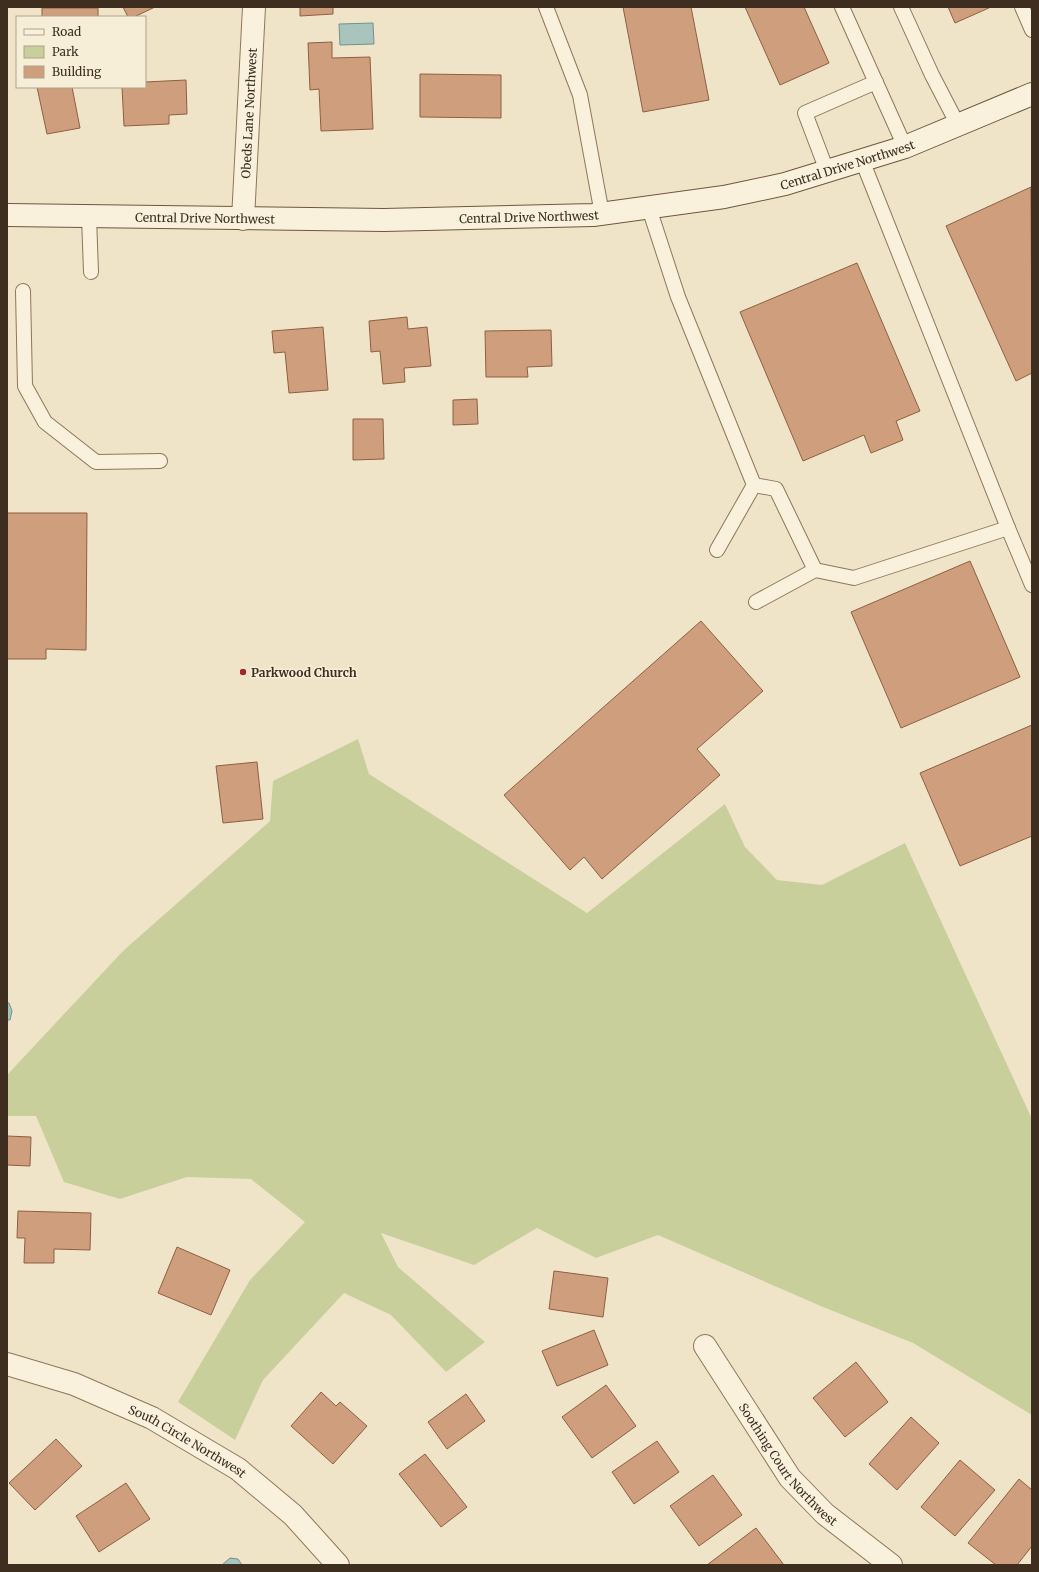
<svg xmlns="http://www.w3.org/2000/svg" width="1039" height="1572" font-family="Merriweather,serif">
	<rect width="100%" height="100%" fill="#f0e4c8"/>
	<path fill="#c9cf9b" d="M358,739L369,774L587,913L725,804L745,847L777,880L822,885L905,843L1032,1119V1415L913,1343L823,1307L658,1235L596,1258L537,1228L474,1265L381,1233L398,1267L485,1342L446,1372L391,1315L344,1293L263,1380L235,1440L178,1402L250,1280L305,1222L251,1179L187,1177L120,1199L64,1182L36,1116H7V1075L123,951L270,821L273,781Z"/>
	<g fill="#a9c4bc" stroke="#6f938a">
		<path d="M373,23L374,44L340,45L339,24Z"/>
		<path d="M7,1003H9L12,1011L10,1020H7Z"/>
		<path d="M230,1558L238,1559L242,1565H222Z"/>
	</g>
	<g fill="#cf9f7d" stroke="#8d5f41">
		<path d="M123,7H155L134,17H128Z"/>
		<path d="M300,7H333V14L300,16Z"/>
		<path d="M623,7H691L709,100L643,112Z"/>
		<path d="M745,7H804L829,63L780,85Z"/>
		<path d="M948,7H991L955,23Z"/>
		<rect x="42" y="8" width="56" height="9"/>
		<path d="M332,42V58L370,57L373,129L321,131L319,89L310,90L308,43Z"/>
		<path d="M420,74L501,75V118L420,117Z"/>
		<path d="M186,80L187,114L169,115V124L124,126L122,87H145V82Z"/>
		<path d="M37,87H72L80,128L47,134Z"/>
		<path d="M1031,187L1032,373L1016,381L946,226Z"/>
		<path d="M857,263L920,411L896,421L903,440L871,453L864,435L803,461L740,312Z"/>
		<path d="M407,317L408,329L427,327L431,366L404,368L405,382L383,384L380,351L371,352L369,321Z"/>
		<path d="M323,327L328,390L289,393L285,352L274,353L272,331Z"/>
		<path d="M551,330L552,366L527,367L528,377H486L485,331Z"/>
		<path d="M477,399L478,424L453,425V400Z"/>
		<path d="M353,419H383L384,459L353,460Z"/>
		<path d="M7,513H87L86,650L46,649V659H7Z"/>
		<path d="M970,561L1020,677L901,728L851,612Z"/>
		<path d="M701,621L763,691L697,749L720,775L602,879L584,857L570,870L504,795Z"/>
		<path d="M1032,725V836L960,866L920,773Z"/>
		<path d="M257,762L263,819L223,823L216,766Z"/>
		<path d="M7,1136L31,1137L30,1166L7,1165Z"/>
		<path d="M18,1211L91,1213L90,1250L54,1249V1263H24L25,1238H17Z"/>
		<path d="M177,1247L230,1270L211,1315L158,1293Z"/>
		<path d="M554,1271L608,1278L603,1317L549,1309Z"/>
		<path d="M594,1330L608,1365L557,1386L542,1351Z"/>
		<path d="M856,1362L888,1402L845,1437L813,1398Z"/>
		<path d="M606,1385L636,1426L592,1458L562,1417Z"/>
		<path d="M321,1392L336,1406L340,1402L367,1426L333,1464L291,1426Z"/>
		<path d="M466,1394L485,1421L447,1449L428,1422Z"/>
		<path d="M911,1417L939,1443L897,1490L869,1464Z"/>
		<path d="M56,1439L82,1466L35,1510L9,1483Z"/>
		<path d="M657,1441L679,1472L634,1504L612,1472Z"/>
		<path d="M425,1454L467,1507L441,1527L399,1474Z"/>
		<path d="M960,1460L995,1490L955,1536L921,1507Z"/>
		<path d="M713,1475L742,1515L699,1546L670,1506Z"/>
		<path d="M1019,1479L1032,1490V1546L1017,1565H996L968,1543Z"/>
		<path d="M126,1483L150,1519L99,1552L76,1516Z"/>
		<path d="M756,1528L784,1565H707Z"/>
	</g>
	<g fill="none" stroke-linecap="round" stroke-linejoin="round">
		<defs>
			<g id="lane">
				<path d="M546,7L580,95L602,214"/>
				<path d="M842,7L905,147"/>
				<path d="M901,7L932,75L958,125"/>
				<path d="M1022,7L1032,30"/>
				<path d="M827,171L805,113L876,82"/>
				<path d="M649,208L678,297L754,485L717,550"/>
				<path d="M89,217L91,272"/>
				<path d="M23,291L25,386L45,422L96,462L160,461"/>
				<path d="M754,485L776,489L815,570"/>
				<path d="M1008,528L1032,585"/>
				<path d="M756,602L815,570L854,578L1008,528L862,160"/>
			</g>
			<g id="street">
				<path id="s1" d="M243,219L254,7"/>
				<path id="s2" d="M705,1346L790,1478L825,1514L891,1565"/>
				<path id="s3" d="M7,1364L74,1384L152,1418L238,1469L293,1515L338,1565"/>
			</g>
			<g id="secondary">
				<path id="s4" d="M7,215L384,220L593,215L724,197L785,184L905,147L1032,94"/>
			</g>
		</defs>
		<use href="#lane" stroke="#8d765c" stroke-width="16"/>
		<use href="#street" stroke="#8d765c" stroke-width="24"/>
		<use href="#secondary" stroke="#6f573f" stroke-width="24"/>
		<use href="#lane" stroke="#faf1dc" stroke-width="14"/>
		<use href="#street" stroke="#faf1dc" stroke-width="22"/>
		<use href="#secondary" stroke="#faf1dc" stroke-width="22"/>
	</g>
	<circle fill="#9e2a2b" stroke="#f7eed8" stroke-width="1.5" cx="243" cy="672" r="4"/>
	<g text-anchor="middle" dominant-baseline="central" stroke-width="3" stroke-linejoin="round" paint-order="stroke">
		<g font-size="12" fill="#3d2e20" stroke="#f7eed8">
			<text stroke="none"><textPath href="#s1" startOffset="106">Obeds Lane Northwest</textPath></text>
			<text stroke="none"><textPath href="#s4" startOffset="846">Central Drive Northwest</textPath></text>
			<text stroke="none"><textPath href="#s4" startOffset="522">Central Drive Northwest</textPath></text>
			<text stroke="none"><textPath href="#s4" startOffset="198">Central Drive Northwest</textPath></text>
			<text stroke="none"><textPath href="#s3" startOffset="197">South Circle Northwest</textPath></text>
			<text stroke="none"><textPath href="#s2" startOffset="145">Soothing Court Northwest</textPath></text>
		</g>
		<g font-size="12" font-weight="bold" fill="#3d2e20" stroke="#f7eed8" text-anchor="start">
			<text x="251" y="672">Parkwood Church</text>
		</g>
	</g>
	<rect width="1039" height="1572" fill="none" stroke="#3d2e20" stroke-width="16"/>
	<rect x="16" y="16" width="130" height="72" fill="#f7eed8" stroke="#ada18e"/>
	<rect x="24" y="29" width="20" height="6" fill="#faf1dc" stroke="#ada18e"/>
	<text x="52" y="36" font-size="12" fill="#3d2e20">Road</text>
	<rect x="24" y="46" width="20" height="12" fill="#c9cf9b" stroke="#ada18e"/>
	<text x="52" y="56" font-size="12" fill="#3d2e20">Park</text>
	<rect x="24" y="66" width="20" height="12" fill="#cf9f7d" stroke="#ada18e"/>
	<text x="52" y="76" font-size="12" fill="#3d2e20">Building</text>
</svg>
